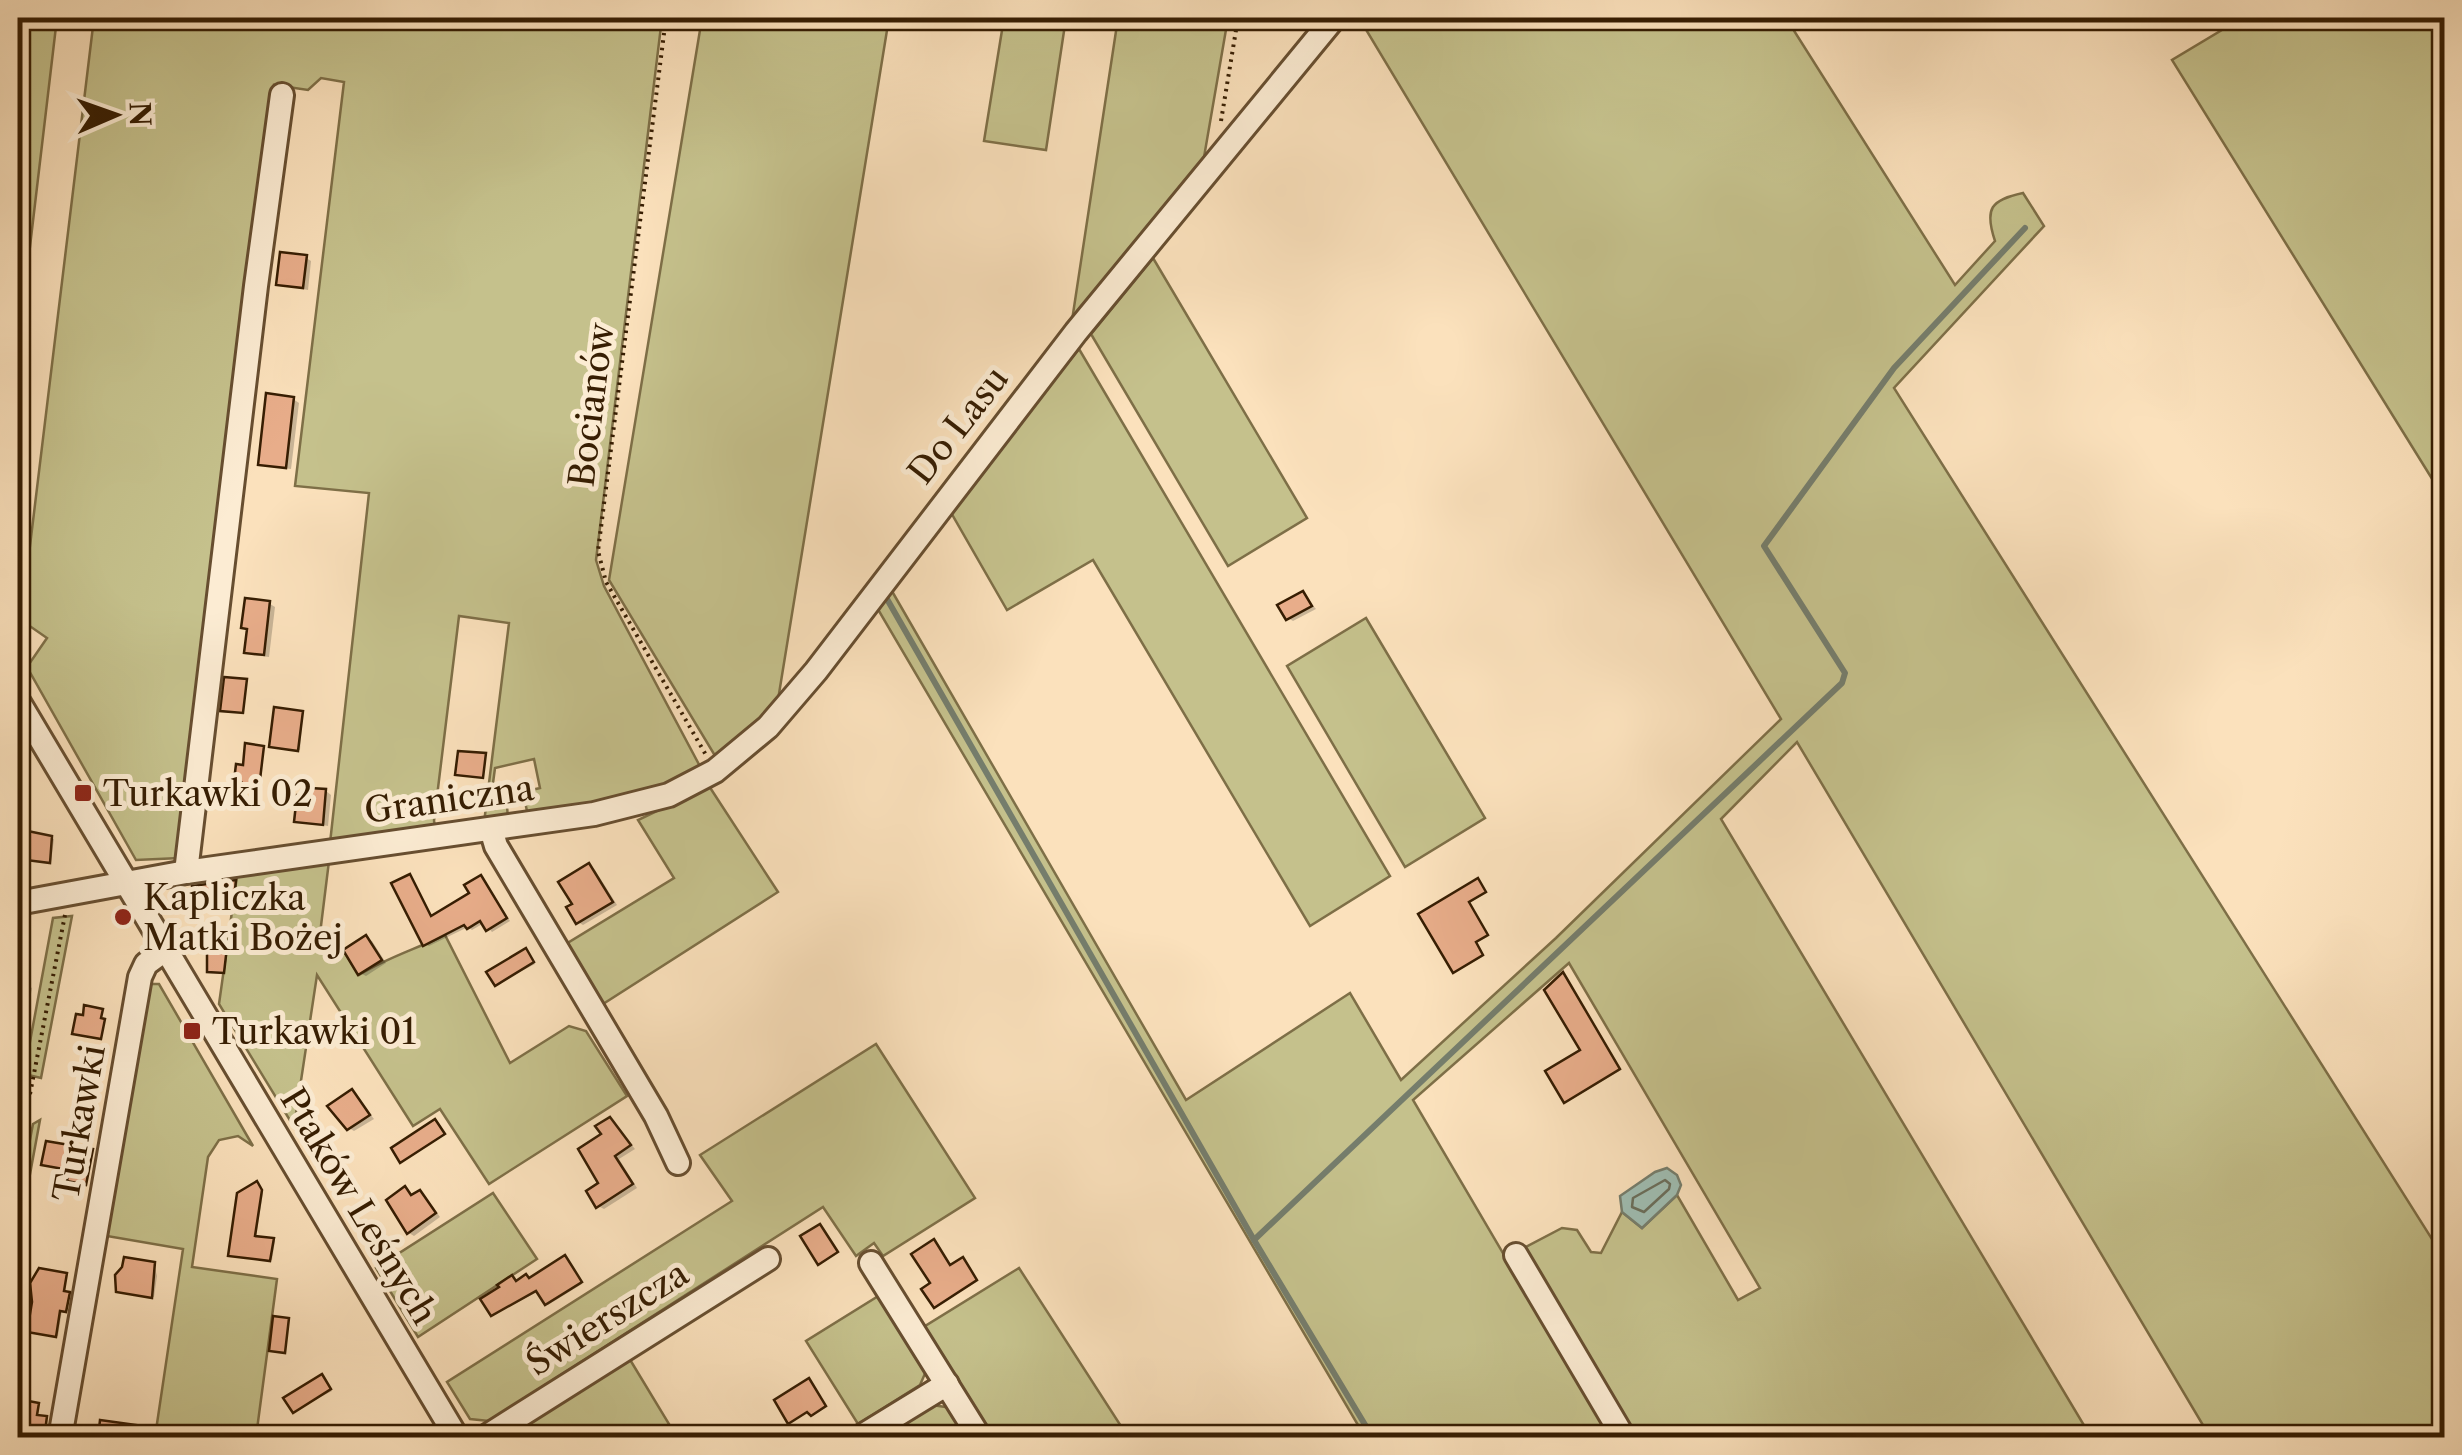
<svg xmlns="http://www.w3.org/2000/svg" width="2462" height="1455" font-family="'Libre Caslon Text',serif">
	<rect width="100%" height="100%" fill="#fbe1bc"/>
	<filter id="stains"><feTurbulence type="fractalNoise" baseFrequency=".002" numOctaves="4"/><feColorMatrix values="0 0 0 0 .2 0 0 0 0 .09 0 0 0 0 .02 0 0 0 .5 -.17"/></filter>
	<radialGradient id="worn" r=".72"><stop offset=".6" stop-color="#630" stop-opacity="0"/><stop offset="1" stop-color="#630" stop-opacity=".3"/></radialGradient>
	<g fill="#c5c18c" stroke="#7e6f47" stroke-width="2.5">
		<path d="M22,18H57L18,348V52Z"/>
		<path d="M94,18H662L596,560L604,586L703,772L652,794L528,816L523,792L540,788L534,759L495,768L491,798L506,795L508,818L484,823L509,623L459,616L434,821L436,829L330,843L369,493L295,486L344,82L321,78L308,90L274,85L180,858L136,860L27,667L47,638L21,620Z"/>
		<path d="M702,18H889L777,706L717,759L609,580Z"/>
		<path d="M1004,18H1066L1046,150L984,141Z"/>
		<path d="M1118,18H1228L1203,163L1071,327Z"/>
		<path d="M1359,18H1786L1955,285L1995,241C1984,208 1991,200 2023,193L2044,226L1894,388L2444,1258V1437H2210L1797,742L1721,819L2091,1437H1633L1524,1248L1562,1228L1577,1230L1591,1252L1601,1253L1622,1212L1642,1228L1677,1195L1738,1300L1760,1288L1569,963L1413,1100L1611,1437H1365L876,606L889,586L1186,1100L1350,993L1401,1080L1556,938L1781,719Z"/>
		<path d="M2242,18H2444V498L2172,60Z"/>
		<path d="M1153,258L1307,518L1228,566L1091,334Z"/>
		<path d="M1079,349L1390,876L1310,926L1093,560L1007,610L949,509Z"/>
		<path d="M1366,618L1485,818L1405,867L1287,666Z"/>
		<path d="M709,786L778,892L603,1004L566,944L674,878L638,820Z"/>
		<path d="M329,861L318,950H343L359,975C386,958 416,949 445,935L510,1063L569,1026L586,1031L627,1096L489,1184L440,1109L413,1126L317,975L294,1127L219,1004L237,876Z"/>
		<path d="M72,916L41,1078L24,1074L53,918Z"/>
		<path d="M146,984H159L253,1146L238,1136L219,1140L208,1157L192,1267L277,1279L256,1437H155L183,1249L107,1236L110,1217L106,1216Z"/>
		<path d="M876,1044L975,1198L883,1256L874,1243L856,1256L823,1207L489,1421L470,1419L447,1382L732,1201L700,1155Z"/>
		<path d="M40,1120L18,1239V1202L33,1124Z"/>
		<path d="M493,1193L537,1259L418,1337L376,1268Z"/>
		<path d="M1019,1268L1128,1437H992L922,1328Z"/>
		<path d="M880,1295L927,1369L920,1385L858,1424L806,1341Z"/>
		<path d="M629,1358L669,1424L647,1437L505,1438Z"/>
		<path d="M932,1405L952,1408L970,1438H880Z"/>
	</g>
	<path fill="#9fbdb2" stroke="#757d6c" stroke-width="2.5" d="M1667,1168L1677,1175L1681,1185L1677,1195L1642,1228L1622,1212L1620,1196L1655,1172Z"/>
	<g fill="#0003">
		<path d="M306,258L311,261L308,290L279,284Z"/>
		<path d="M293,399L299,403L291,469L266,466L261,463Z"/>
		<path d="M1303,594L1316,609L1293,621L1288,618Z"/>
		<path d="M270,604L275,607L269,657L252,655L247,651L249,630Z"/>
		<path d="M303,713L300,750L274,747Z"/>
		<path d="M263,748L261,787L245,785V767Z"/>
		<path d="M326,791L331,795L328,826L297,820Z"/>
		<path d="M18,832L54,839L51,862L18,861Z"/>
		<path d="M589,866L595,870L617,905L583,925L578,922L575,904Z"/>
		<path d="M409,877L433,918L473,894L481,878L510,921L492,932L484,923L472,930L468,927L429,946L425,944Z"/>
		<path d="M1480,882L1486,893L1469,903L1489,936L1476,943L1484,956L1456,972L1421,915Z"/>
		<path d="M366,938L372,941L386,963L366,976L360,973Z"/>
		<path d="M527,952L535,964L497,984Z"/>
		<path d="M1565,976L1621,1070L1567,1102L1583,1051Z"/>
		<path d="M18,980L32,988L29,1006L18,1004Z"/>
		<path d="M352,1092L374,1119L354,1131L349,1128Z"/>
		<path d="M610,1120L635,1149L619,1159L637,1188L604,1209L598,1206L604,1135Z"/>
		<path d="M437,1123L445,1135L402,1161Z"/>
		<path d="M259,1185L263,1193L256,1238L275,1241L272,1260L233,1255Z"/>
		<path d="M405,1189L414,1197L420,1193L425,1196L440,1217L414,1236L409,1233Z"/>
		<path d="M567,1259L582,1284L548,1305L539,1291L493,1315L517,1283L530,1281Z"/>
		<path d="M965,1261L978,1281L936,1306L951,1267Z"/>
		<path d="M154,1264L157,1276L154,1297L121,1292Z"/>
		<path d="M66,1276L65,1293L71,1295L68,1311L62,1310L58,1336L32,1332L35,1302Z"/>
		<path d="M324,1378L332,1391L294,1411Z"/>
		<path d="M744,1429L753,1438H720L731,1430L737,1434Z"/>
	</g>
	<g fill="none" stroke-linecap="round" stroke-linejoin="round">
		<path stroke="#6a6d5a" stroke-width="2.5" d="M1665,1180L1670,1184L1669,1189L1644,1212L1632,1207L1633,1198Z"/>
		<g stroke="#757d6c" stroke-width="6">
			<path d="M887,599L1254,1240L1373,1438"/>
			<path d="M1254,1240L1842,683L1845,673L1764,546L1894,368L2025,228"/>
		</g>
	</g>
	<g fill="#e8ad8a" stroke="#361d02" stroke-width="2.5">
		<path d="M280,252L307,255L303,288L276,285Z"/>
		<path d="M266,393L294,397L286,468L258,465Z"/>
		<path d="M1303,591L1312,606L1286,620L1277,605Z"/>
		<path d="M245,598L270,601L264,655L244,653L247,629L241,628Z"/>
		<path d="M224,677L247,679L243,713L220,711Z"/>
		<path d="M274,707L303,711L298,751L269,747Z"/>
		<path d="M245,743L264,746L259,788L240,785L241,782L234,781L236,764L243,765Z"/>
		<path d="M458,751L486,753L483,778L455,775Z"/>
		<path d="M310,788L326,789L323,825L294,822L297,795L309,796Z"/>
		<path d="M18,829L52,836L50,863L18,859Z"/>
		<path d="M589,863L613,902L576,924L566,907L572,904L558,882Z"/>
		<path d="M410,874L431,916L469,893L464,885L481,875L507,918L486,931L480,921L467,929L464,925L423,946L391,883Z"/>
		<path d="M1478,878L1486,892L1469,902L1488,935L1476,942L1483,955L1453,973L1418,914Z"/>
		<path d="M236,880L234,899L207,903L206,898L194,900L192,886Z"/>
		<path d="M366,935L382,960L358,975L343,950Z"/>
		<path d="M207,947H227L224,973L207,972Z"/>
		<path d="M526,948L534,962L495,986L486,972Z"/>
		<path d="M1563,972L1620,1069L1564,1103L1545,1071L1580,1050L1544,990Z"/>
		<path d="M84,1005L103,1009L101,1018L105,1019L101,1039L72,1034L76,1014L83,1015Z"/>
		<path d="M352,1089L370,1115L347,1130L327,1106Z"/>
		<path d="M610,1117L631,1145L615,1156L633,1184L596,1208L586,1191L598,1183L578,1149L601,1134L595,1126Z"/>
		<path d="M435,1119L445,1134L400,1163L391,1148Z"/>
		<path d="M46,1141L93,1149L86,1185L67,1181L69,1170L41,1165Z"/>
		<path d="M257,1181L262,1190L255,1236L274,1238L270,1261L228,1256L237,1193Z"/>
		<path d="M405,1186L411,1195L420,1190L436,1213L407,1234L386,1200Z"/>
		<path d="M820,1224L838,1252L818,1265L800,1236Z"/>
		<path d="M934,1239L950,1265L963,1257L977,1280L934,1308L921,1289L930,1283L911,1254Z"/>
		<path d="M565,1255L582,1282L545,1305L536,1291L491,1316L480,1299L499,1287L497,1285L512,1275L516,1281L526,1274L529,1278Z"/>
		<path d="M124,1257L155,1262L152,1298L116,1292L115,1275L122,1267Z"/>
		<path d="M39,1268L67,1273L64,1291L70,1292L66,1312L60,1311L56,1337L27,1332L32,1302L30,1283Z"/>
		<path d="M273,1316L289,1318L285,1353L269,1351Z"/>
		<path d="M322,1374L331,1389L293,1413L283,1398Z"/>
		<path d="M809,1378L826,1406L811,1416L807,1412L788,1424L774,1400Z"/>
		<path d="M18,1399L39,1403L37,1415L47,1416L45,1432L18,1428Z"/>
		<path d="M100,1420L158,1428L157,1438H98Z"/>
	</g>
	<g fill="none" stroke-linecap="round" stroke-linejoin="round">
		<defs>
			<g id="minor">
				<path d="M18,701L457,1438"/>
				<path d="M491,829L496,846L656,1116L678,1163"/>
				<path d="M186,872L256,286L282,95"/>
				<path d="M18,903L186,872L594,814L669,795L715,771L768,727L816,671L1076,332L1334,18"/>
				<path d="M1516,1255L1624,1438"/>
				<path d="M871,1263L980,1438"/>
				<path d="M60,1438L140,977L146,964L165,950"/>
				<path d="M484,1438L768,1259"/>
				<path d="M859,1438L947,1384"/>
			</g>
		</defs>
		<use href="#minor" stroke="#674e30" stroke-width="28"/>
		<g stroke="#361d02" stroke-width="4" stroke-dasharray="2.5 5" stroke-linecap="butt">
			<path d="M666,18L598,551L606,582L706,755"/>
			<path d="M1221,121L1238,18"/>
			<path d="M30,1094L65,915"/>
		</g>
		<use href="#minor" stroke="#fcecd3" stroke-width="22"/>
	</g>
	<g fill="#8f2418" stroke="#fcecd3" stroke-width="4">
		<rect x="73" y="783" width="20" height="20" rx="5"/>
		<circle cx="123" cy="917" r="10"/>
		<rect x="182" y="1021" width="20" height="20" rx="5"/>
	</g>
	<g text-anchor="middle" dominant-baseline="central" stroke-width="10" stroke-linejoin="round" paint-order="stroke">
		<g font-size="35" fill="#361d02" stroke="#fcecd3">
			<text transform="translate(591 405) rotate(-83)">Bocianów</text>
			<text transform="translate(958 425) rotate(-52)">Do Lasu</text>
			<text transform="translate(449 799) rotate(-8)">Graniczna</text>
			<text transform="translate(79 1123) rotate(-80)">Turkawki</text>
			<text transform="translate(359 1206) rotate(59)">Ptaków Leśnych</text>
			<text transform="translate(607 1318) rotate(-32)">Świerszcza</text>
		</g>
		<g font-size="35" fill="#361d02" stroke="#fcecd3" text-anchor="start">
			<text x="103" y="793">Turkawki 02</text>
			<text x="143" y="897">Kapliczka<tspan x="143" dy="40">Matki Bożej</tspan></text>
			<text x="212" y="1031">Turkawki 01</text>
		</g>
	</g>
	<rect width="2462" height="1455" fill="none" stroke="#fbe1bc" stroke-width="60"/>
	<rect x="20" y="20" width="2422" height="1415" fill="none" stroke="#361d02" stroke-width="5"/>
	<rect x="30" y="30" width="2402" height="1395" fill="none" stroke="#361d02" stroke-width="2.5"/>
	<g transform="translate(115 115) rotate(88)" stroke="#fcecd3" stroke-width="8" paint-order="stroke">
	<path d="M0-8L18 38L0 25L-18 38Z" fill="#361d02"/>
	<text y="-15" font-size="28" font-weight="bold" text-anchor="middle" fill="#361d02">N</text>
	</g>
	<rect width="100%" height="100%" filter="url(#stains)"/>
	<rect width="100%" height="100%" fill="url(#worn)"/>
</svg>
